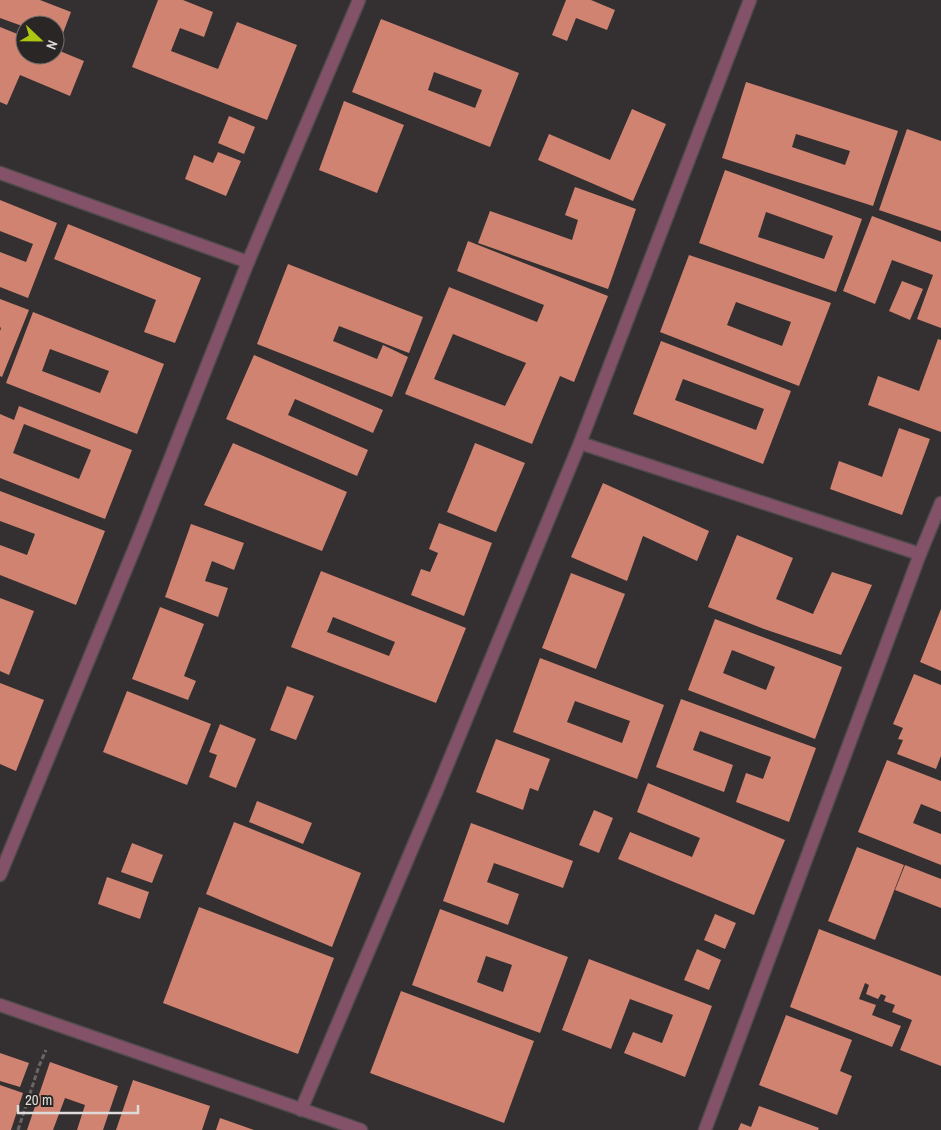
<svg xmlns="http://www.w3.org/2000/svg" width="941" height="1130" font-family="'Archivo Narrow',sans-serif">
	<rect width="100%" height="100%" fill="#342f30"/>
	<g fill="#d18371" fill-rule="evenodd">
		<path d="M0,0H40L71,12L60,41L55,39V25H25V27L0,18Z"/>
		<path d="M158,0H183L213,12L204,37L180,28L171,51L218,69L237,22L297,45L267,120L132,67Z"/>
		<path d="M566,0H591L615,10L607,30L576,18L567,41L552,35Z"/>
		<path d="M381,19L519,73L490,147L352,92ZM434,72L482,90L475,108L428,90Z"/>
		<path d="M0,27L25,37V55H55V49L84,61L70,96L20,75L7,105L0,102Z"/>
		<path d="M746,82L898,131L873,206L722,158ZM796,134L850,151L845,165L792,147Z"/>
		<path d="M344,101L404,125L377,193L319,170Z"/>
		<path d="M632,109L666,124L633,201L538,160L549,134L610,160Z"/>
		<path d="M229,116L255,127L244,154L218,143Z"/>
		<path d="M907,129L941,141V231L879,210Z"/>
		<path d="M218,152L241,161L226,196L185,179L194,155L213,163Z"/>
		<path d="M725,170L862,219L836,292L699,243ZM766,212L833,236L824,259L758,237Z"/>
		<path d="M575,187L636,209L608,289L478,243L490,211L572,240L578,220L565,215Z"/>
		<path d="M0,200L57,223L28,298L0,287V252L26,262L33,244L0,231Z"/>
		<path d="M872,216L941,242V328L917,319L933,275L892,260L875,304L843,291Z"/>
		<path d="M68,224L201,278L175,343L144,332L156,300L54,259Z"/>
		<path d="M468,241L608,296L574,382L560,376L532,444L405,394L449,287L537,322L544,305L457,271ZM453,334L526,363L505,406L434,379Z"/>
		<path d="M689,255L831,303L799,386L660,332ZM736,302L791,322L782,346L727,325Z"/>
		<path d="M288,264L423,317L409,353L339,326L333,341L377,359L383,345L408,357L392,397L257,344Z"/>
		<path d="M902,281L923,289L910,320L889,311Z"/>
		<path d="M0,299L29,310L2,377L0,376V331L1,328L0,327Z"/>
		<path d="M33,312L164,364L137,434L6,383ZM50,349L109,371L100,393L42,371Z"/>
		<path d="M938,339L941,340V432L868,405L878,376L919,391Z"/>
		<path d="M661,341L791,391L763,464L633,414ZM683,379L764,409L756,430L675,400Z"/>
		<path d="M254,355L383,410L373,433L295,399L288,415L368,450L357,476L226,419Z"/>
		<path d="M19,406L132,450L105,519L0,478V414L14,420ZM24,424L91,450L79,479L13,453Z"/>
		<path d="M899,428L930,439L902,515L830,489L839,461L882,477Z"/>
		<path d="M233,443L347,492L322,551L204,505Z"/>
		<path d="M475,443L525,463L496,532L447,512Z"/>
		<path d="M603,483L709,531L697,561L643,536L627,581L571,557Z"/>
		<path d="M0,491L105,531L76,605L0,575V545L27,555L35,534L0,521Z"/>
		<path d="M439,523L492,543L464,616L411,595L421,569L430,572L438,553L429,549Z"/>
		<path d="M191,524L244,543L234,570L212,561L205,581L228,588L218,617L165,597Z"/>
		<path d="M737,535L793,558L776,599L813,614L832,572L872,585L841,655L764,629L708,607Z"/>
		<path d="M321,571L466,628L436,703L291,647ZM333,617L395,642L389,656L327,632Z"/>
		<path d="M571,573L625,594L596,669L542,648Z"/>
		<path d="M0,598L34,611L9,675L0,671Z"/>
		<path d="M160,607L204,624L184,676L196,681L188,700L132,679Z"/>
		<path d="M941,609V671L920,662Z"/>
		<path d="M715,619L842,667L815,739L688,690ZM732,650L775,667L766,690L723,673Z"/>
		<path d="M540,658L664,705L637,779L513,732ZM575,701L630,721L622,743L567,722Z"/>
		<path d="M914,674L941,685V756L936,769L897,754L903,740L898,739L903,728L893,724Z"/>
		<path d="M0,683L44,700L16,771L0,764Z"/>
		<path d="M287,686L314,696L296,740L270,730Z"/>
		<path d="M127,691L211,724L187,785L103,752Z"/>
		<path d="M681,699L816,748L789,822L736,802L746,773L763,779L771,757L700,731L693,750L733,765L724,792L656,767Z"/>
		<path d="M220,724L256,739L236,788L209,777L217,755L209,752Z"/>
		<path d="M496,739L550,759L538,791L530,788L523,810L476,792Z"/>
		<path d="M887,760L941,781V812L921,804L913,823L941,834V865L858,832Z"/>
		<path d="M648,783L785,840L754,915L618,859L630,832L692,857L700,838L637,812Z"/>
		<path d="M257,801L312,823L303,844L249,822Z"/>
		<path d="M594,810L613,818L599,853L579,845Z"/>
		<path d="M234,822L361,873L332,947L206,894Z"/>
		<path d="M471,823L573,861L563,888L494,863L487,882L519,894L508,925L443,901Z"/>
		<path d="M132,843L163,855L152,883L121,872Z"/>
		<path d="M857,847L904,865L875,940L828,921Z"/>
		<path d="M905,865L941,879V908L895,890Z"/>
		<path d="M107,877L149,892L140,919L98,904Z"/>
		<path d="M199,907L334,958L298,1054L163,1003Z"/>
		<path d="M440,909L568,957L540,1033L412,985ZM486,956L512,965L503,992L477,982Z"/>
		<path d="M715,914L736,923L725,949L704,940Z"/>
		<path d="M819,929L941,976V1066L900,1050L912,1020L892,1012L895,1005L884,1001L886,996L881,994L878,999L866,994L869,985L865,983L859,999L876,1005L872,1015L901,1026L892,1047L790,1007Z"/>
		<path d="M697,949L721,960L709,990L684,980Z"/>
		<path d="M589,959L712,1006L685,1077L624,1053L633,1032L662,1043L673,1015L630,999L611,1049L562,1030Z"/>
		<path d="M401,991L534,1041L504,1123L370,1073Z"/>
		<path d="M786,1015L852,1040L840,1071L852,1076L837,1115L759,1085Z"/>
		<path d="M0,1053L29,1063L20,1087L0,1081Z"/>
		<path d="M50,1062L118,1086L103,1130H77L85,1105L65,1098L53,1130H27Z"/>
		<path d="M133,1080L210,1106L202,1130H116Z"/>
		<path d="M0,1085L23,1093L11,1130H0Z"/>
		<path d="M759,1106L819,1128L818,1130H738L741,1123L751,1127Z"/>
		<path d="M220,1118L254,1130H216Z"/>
	</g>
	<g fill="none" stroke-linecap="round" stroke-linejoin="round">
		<defs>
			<g id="minor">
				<path d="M0,173L248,262"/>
				<path d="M580,443L920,554"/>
				<path d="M0,875L140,535L248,262L359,0"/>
				<path d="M0,1005L361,1130"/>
				<path d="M301,1110L437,790L580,443L750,0"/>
				<path d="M705,1130L920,554L941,503"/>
			</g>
		</defs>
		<use href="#minor" stroke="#4f4b4b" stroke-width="15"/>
		<path stroke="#6a6666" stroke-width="3" stroke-dasharray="5 2.5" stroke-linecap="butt" d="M18,1130L39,1066L46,1050"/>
		<use href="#minor" stroke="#835168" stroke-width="12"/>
	</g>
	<g transform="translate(40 40) rotate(112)"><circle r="24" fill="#2a2626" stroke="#726e6e"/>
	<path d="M0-4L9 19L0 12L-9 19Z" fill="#acc612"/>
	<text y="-8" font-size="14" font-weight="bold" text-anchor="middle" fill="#dedbdb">N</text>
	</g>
	<path d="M18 1105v8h120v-8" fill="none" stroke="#dedbdb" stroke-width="2.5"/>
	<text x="25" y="1105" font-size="15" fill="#dedbdb" stroke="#2a2626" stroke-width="4" paint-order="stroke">20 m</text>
</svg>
